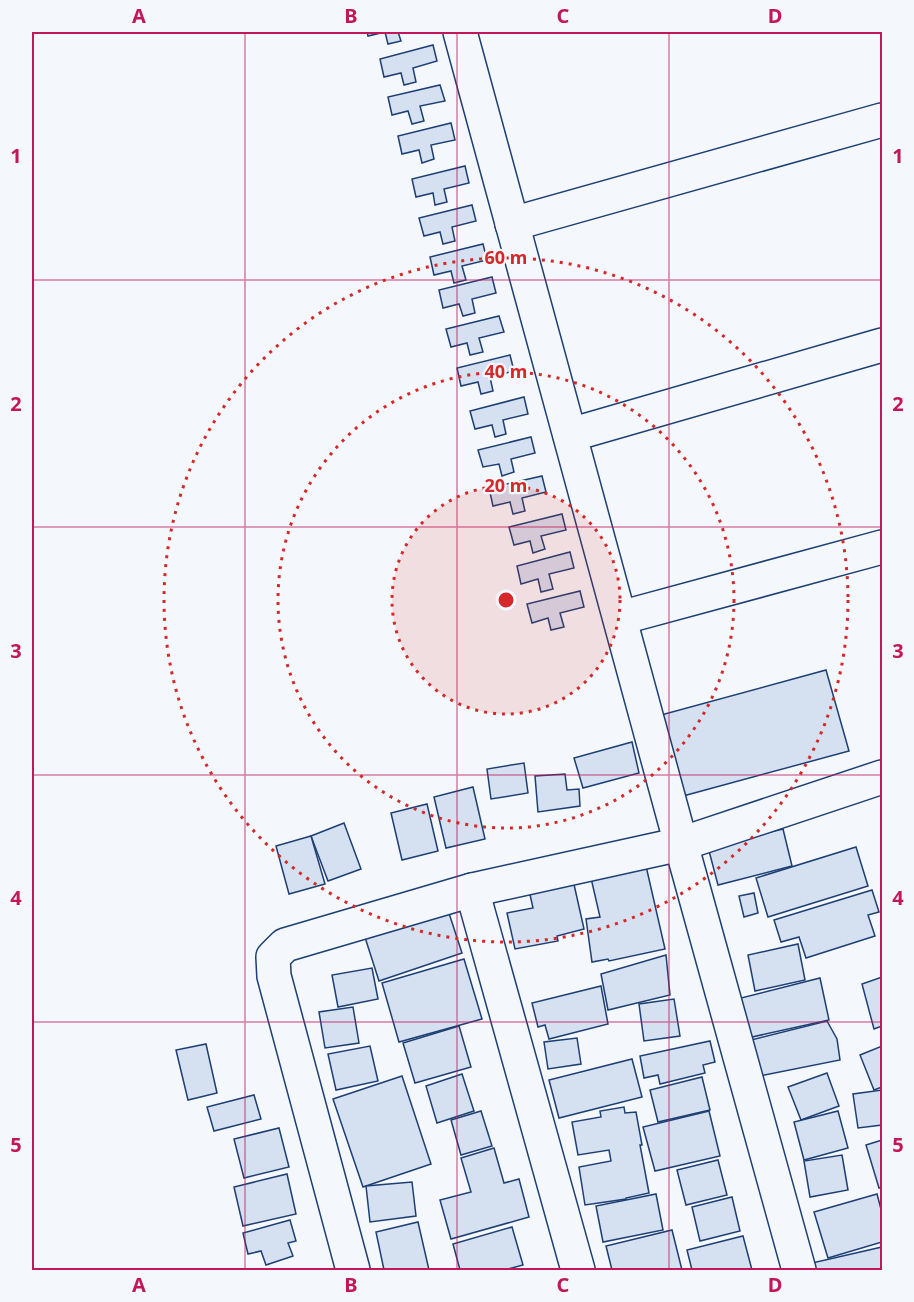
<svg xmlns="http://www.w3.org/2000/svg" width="914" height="1302" font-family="'Noto Sans',sans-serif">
	<rect width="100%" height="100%" fill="#f4f7fb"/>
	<g fill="#d5e0f0" stroke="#1d3f73" stroke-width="1.5">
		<path d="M367,32H398L401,41L388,44L385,32L368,36Z"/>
		<path d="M433,45L437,61L413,68L416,82L404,85L401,73L384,77L380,59Z"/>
		<path d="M440,85L445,101L420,106L424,121L412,124L408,111L392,115L388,97Z"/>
		<path d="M451,123L455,140L431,145L434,159L422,163L419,150L402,154L398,136Z"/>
		<path d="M465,166L469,183L444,189L447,202L435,205L433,193L416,197L412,179Z"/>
		<path d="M472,205L476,221L452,227L455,241L443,244L440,232L424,236L419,218Z"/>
		<path d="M483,244L487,260L462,266L466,280L454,283L451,271L434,275L430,257Z"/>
		<path d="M492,277L496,293L472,299L475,313L463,316L459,304L443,308L439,290Z"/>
		<path d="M499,316L504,332L479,338L483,352L470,355L467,343L451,347L446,329Z"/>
		<path d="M510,355L514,371L490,377L493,391L481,394L478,382L461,386L457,368Z"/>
		<path d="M524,397L528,414L503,420L506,434L495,437L492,425L475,429L470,411Z"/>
		<path d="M531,437L535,453L511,459L514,472L502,476L499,464L483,467L478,450Z"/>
		<path d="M542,476L546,492L522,498L525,511L513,514L510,502L493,506L489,488Z"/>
		<path d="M562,514L566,530L541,536L545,549L533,553L530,541L514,545L509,527Z"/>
		<path d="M570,552L574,568L549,574L553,589L541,592L538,579L521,584L517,566Z"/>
		<path d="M580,591L584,607L560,613L564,627L551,630L548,618L532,623L527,604Z"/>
		<path d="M826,670L849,751L683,796L661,715Z"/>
		<path d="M632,742L639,773L583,788L574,758Z"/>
		<path d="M524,763L528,793L491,799L487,769Z"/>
		<path d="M565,774L567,790L579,789L580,806L538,812L535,776Z"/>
		<path d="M473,787L485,839L446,848L434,797Z"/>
		<path d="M427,804L438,851L402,860L391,813Z"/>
		<path d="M344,823L361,869L328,881L311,836Z"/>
		<path d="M783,829L792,866L718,885L708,847Z"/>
		<path d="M311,836L325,884L289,894L276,846Z"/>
		<path d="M856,847L868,886L768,917L756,878Z"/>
		<path d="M646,866L665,949L609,961L608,959L592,962L586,919L600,917L591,878Z"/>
		<path d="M571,871L584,929L557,936L558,941L515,949L507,913L533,908L527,881Z"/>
		<path d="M872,890L879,912L868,915L875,936L806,958L799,937L781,942L774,920Z"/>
		<path d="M754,893L758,913L744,917L739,896Z"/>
		<path d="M445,901L462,953L379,981L362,928Z"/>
		<path d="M798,944L805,980L755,991L748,955Z"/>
		<path d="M666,955L670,995L608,1010L601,974Z"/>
		<path d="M464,959L482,1019L399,1042L382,983Z"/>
		<path d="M372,968L378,999L338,1007L332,975Z"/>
		<path d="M882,977V1026L874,1029L862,984Z"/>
		<path d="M820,978L829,1020L743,1039L741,998Z"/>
		<path d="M601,986L608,1024L549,1039L545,1025L538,1027L532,1003Z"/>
		<path d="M674,999L680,1036L644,1041L639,1004Z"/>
		<path d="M353,1007L359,1043L325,1048L319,1012Z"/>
		<path d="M827,1021L837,1039L840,1060L754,1077L751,1040Z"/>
		<path d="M459,1026L471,1067L415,1083L403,1043Z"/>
		<path d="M577,1038L581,1064L548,1069L544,1042Z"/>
		<path d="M710,1041L715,1062L703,1065L705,1073L660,1084L658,1075L644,1078L640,1056Z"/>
		<path d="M206,1044L217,1093L188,1100L176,1050Z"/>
		<path d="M370,1046L378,1081L336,1090L328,1054Z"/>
		<path d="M882,1046V1087L874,1090L860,1055Z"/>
		<path d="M632,1059L642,1097L559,1118L549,1080Z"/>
		<path d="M827,1073L839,1106L801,1120L788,1087Z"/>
		<path d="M462,1074L474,1111L437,1123L426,1086Z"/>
		<path d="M402,1076L431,1164L363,1187L333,1099Z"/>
		<path d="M702,1077L710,1110L658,1122L650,1090Z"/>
		<path d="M882,1090V1125L858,1128L853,1094Z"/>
		<path d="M254,1095L261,1119L214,1131L207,1107Z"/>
		<path d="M624,1107L625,1113L636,1112L642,1145H640L649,1193L626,1198V1199L585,1205L579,1167L611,1161L609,1150L578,1155L572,1122L601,1117L600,1111Z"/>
		<path d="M481,1111L492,1146L461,1155L451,1120Z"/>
		<path d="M709,1111L720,1156L655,1171L643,1127Z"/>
		<path d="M838,1111L848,1148L804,1160L794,1122Z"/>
		<path d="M279,1128L289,1167L244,1178L234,1139Z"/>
		<path d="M882,1140V1187L879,1188L866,1145Z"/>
		<path d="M494,1148L504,1183L519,1179L529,1217L451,1239L440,1200L471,1192L461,1158Z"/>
		<path d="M842,1155L848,1190L810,1197L804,1161Z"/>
		<path d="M718,1160L727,1195L686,1205L677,1170Z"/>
		<path d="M287,1174L296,1214L243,1226L234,1187Z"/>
		<path d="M412,1182L416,1216L370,1222L366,1186Z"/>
		<path d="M656,1194L663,1230L603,1242L596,1206Z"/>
		<path d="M877,1194L882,1213V1242L828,1258L814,1212Z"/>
		<path d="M732,1197L740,1231L700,1241L692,1207Z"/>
		<path d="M290,1220L296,1241L288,1243L293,1256L266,1265L261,1251L248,1254L243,1233Z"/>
		<path d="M418,1222L429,1270H384L376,1232Z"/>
		<path d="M512,1227L523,1265L504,1270H460L453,1244Z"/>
		<path d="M672,1230L682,1270H612L606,1246Z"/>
		<path d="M743,1236L752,1270H692L687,1250Z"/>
		<path d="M882,1247V1270H814L812,1263Z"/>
	</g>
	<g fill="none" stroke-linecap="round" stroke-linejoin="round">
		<defs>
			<g id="minor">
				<path d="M460,32L681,844L799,1270"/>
				<path d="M512,224L882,120"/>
				<path d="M570,435L882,345"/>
				<path d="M620,618L882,547"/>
				<path d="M472,890L681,844L882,777"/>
				<path d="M353,1270L274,976L273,957L285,945L472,890L578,1270"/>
			</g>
		</defs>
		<use href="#minor" stroke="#1d3f73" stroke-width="36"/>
		<use href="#minor" stroke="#f4f7fb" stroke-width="33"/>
	</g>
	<path fill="none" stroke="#c2185b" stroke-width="1.5" stroke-opacity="0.55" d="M245,32V1270M457,32V1270M669,32V1270M32,280H882M32,527H882M32,775H882M32,1022H882"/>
	<circle cx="506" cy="600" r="114" fill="#d62828" fill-opacity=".12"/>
	<g fill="none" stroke="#d62828" stroke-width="3" stroke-dasharray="3 6">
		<circle cx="506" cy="600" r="114"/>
		<circle cx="506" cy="600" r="228"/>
		<circle cx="506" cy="600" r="342"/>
	</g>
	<circle cx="506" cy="600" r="9" fill="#d62828" stroke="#f4f7fb" stroke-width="3"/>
	<g font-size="18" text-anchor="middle" font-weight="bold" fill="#d62828" stroke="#f4f7fb" stroke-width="4.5" stroke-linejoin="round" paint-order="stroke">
		<text x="506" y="264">60 m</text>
		<text x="506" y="378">40 m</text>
		<text x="506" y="492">20 m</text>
	</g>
	<rect width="914" height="1302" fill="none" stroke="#f4f7fb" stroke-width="66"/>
	<rect x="33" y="33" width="848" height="1236" fill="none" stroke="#c2185b" stroke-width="2"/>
	<g font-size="20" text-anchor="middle" font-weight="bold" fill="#c2185b">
		<text x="139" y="23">A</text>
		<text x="351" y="23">B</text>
		<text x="563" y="23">C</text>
		<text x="775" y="23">D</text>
		<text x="16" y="163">1</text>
		<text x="898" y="163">1</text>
		<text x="16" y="411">2</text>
		<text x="898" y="411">2</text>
		<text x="16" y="658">3</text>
		<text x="898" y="658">3</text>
		<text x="16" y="905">4</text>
		<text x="898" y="905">4</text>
		<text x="16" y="1152">5</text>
		<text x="898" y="1152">5</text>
		<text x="139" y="1292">A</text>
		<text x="351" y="1292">B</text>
		<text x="563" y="1292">C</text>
		<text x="775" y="1292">D</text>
	</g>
</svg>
